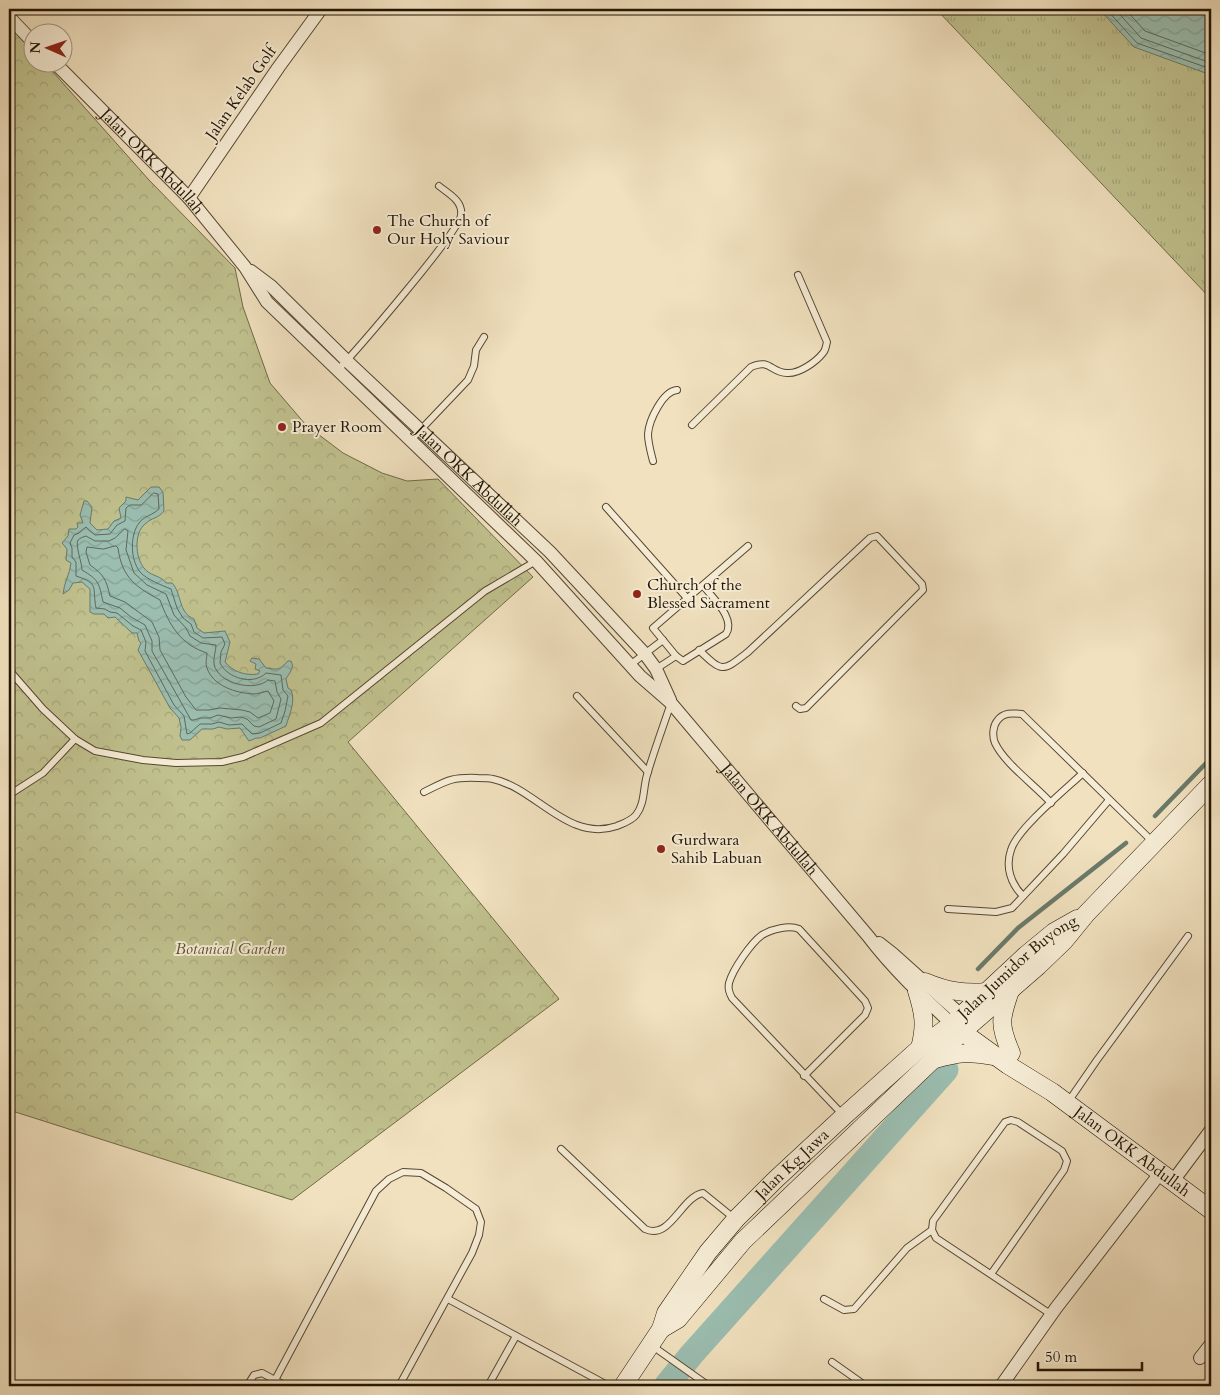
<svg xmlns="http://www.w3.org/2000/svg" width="1220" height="1395" font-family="Cardo,serif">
	<defs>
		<pattern id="grass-tufts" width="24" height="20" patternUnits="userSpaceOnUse" patternTransform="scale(1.25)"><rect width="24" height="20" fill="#c0c18e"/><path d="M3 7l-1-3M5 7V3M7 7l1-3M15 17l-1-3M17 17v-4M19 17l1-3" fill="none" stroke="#a5a579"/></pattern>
		<pattern id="forest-crowns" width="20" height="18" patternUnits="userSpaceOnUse" patternTransform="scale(1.25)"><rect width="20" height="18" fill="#c0c18e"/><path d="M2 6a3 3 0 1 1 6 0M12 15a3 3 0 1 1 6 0" fill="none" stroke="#a5a579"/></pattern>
		<pattern id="water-waves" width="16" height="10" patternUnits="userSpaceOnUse" patternTransform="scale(1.25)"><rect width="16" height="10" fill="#9bbeb1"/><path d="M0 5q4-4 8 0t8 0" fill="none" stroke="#85a297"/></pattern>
	</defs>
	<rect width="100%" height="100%" fill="#f1e1bf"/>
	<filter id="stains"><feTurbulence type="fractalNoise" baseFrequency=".004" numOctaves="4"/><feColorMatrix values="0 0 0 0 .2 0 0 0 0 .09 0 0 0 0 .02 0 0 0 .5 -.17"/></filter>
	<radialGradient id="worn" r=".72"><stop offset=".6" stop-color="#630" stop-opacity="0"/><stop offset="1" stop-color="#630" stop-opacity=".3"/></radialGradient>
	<path fill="url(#grass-tufts)" stroke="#706a48" d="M936,9H1211V299Z"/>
	<path fill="url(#forest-crowns)" stroke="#706a48" d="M9,21L32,48V62L45,63L149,180L235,268L243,307L270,383L306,425L343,453L382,473L407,481L438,479L533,577L348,742L559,999L292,1200L9,1110Z"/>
	<g fill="url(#water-waves)" stroke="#6a7a6b">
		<path d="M1092,9H1211V75L1134,47L1101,11Z"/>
		<path d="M151,487H159L163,492L164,511C159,518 151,518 145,524C134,533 135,557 144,568C149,576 161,575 166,583H172C182,593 178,613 194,619L197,628L204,633L225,631L230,642L225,662C233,672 246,676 258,674L260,671L255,669L256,664L250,661L252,658L259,659L266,668C279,670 279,670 288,661H291C295,668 289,673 286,679L288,688L291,690C296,702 289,715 286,726L260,738H256L249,741L240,728L227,729L219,727L213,729H202L190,740H182L180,736L181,727L179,718L170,708L138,650L141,643L139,641L137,633H132L115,617L108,618L104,614H94L90,612V589L82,582L73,583L69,590L63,594C64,582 70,574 71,563L66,560L67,549L62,543L68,536L69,529H76L78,527L77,523H83L80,515L84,501H87L92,507L90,523L97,530L108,529L114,521L121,518L119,508L126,501V497L138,500Z"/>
	</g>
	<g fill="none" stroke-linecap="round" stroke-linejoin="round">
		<g stroke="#5e695a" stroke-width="1">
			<path d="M1106,9L1137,43L1211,69"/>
			<path d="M1115,9L1141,38L1211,63"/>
			<path d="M1125,9L1145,31L1211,55"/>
			<path d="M154,493L158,494L159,509C153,515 144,516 139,523C130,535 130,559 140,572C146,579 163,586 171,589L177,608L183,618L191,624L194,632L203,638L222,637L225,644L221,652L220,663C227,678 253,686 266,673L281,675L283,690L288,696L285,711L281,723L260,733L252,734L242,724L229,725L219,722L212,724H200L190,733L187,734L184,716L174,705L145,651L146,642L141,630L133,626L117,613L110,612L105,609L96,608C92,587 100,584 76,576V562L72,557V548L70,543L74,535L79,533L86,527L95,535L110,534L117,525L125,521L126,508L130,505H141Z"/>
			<path d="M125,529L128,531L126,550L134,573L147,585L166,594L174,615L186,628L190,636L201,643L216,645C216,651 213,658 214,664C218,684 255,692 268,680L275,681L277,692L281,699L276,719L259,727L254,726L247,719L241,717L231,718L218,715L210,718H200L194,720H191L152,651V641L145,625L131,617L120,608L103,602C99,583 99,580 82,570C82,563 75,545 78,540C80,538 83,537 86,536L95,541H109L115,538Z"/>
			<path d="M116,546L118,548C122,578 136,587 160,600C169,625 181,645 207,653C207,658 205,663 207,668C213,686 236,693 253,694C258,694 263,692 268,691L274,701L270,713L258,718L250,712L242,710L220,708L209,710H196L186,697L160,650L159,637L152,622L125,602L110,596C106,579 104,575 90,565L86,552L87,547L103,549Z"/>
		</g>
		<g stroke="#6a7a6b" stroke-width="4.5">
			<path d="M1155,816L1211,758"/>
			<path d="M978,969L1018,928L1126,843"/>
		</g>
		<path stroke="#9bbeb1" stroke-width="25" d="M666,1386L692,1354L946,1070"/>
		<defs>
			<g id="lane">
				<path d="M337,371C355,352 460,231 461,215C463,201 449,194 439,186"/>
				<path d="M692,425L751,367C770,358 771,373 787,373C799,374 816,362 823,353C826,350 826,345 827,342L798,275"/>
				<path d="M410,441L468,380L474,366L476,350L484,337"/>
				<path d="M653,461C651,453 648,443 648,434C649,420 663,391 677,390"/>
				<path d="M606,507L687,598"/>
				<path d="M703,585C712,598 736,618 726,634L683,661L676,656L653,628L748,546"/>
				<path d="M699,650C723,673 722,672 748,652L870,538L877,536L922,584L923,590L806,708L800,709L796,706"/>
				<path d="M630,665L663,640"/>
				<path d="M656,669L676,656"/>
				<path d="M9,670L43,709L75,739L95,751L143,760L176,763L222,762L243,757L321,723L485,591L536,561"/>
				<path d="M577,696L648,772"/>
				<path d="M424,792C448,780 452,777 478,778C483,778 489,778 493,779C536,788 568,843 617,826C624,823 631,821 636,815C645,804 643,788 647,775C654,751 663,727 671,703"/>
				<path d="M9,795L43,773L75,739"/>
				<path d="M1051,803C1035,785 1005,764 995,743C992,736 993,726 997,721C1003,712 1013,713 1022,714L1154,843"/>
				<path d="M1023,896C1011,884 1005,867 1011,850C1017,829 1066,789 1083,773"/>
				<path d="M948,909L996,912L1012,908L1063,854L1109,800"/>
				<path d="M804,1076L865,1015L868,1008L865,1001L799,929C789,925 772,929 762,935C751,943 733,969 729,983C728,989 729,992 732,998L843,1115"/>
				<path d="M1068,1102L1097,1060L1188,936"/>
				<path d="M561,1149L645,1229C670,1241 681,1197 703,1193L735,1219"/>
				<path d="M991,1274L1064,1170L1067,1161L1062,1151L1018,1122L1011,1120L1005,1122L933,1221L932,1230L936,1238L1052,1315"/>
				<path d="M448,1299L609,1386"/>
				<path d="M824,1299L844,1310L854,1309L907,1248L932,1230"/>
				<path d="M651,1345L709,1386"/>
				<path d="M832,1362L866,1386"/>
				<path d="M275,1380L376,1191L389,1179L403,1172L421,1173L446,1188L476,1209L481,1222L479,1235L472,1253L399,1386"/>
				<path d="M247,1386L254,1375L262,1373L286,1386"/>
				<path d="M488,1386L516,1336"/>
			</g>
			<g id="street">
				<path d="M9,17L32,41"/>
				<path id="s1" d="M54,62L189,198L245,267L267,302L536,561L640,676L671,703L868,936C893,969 922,996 952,1024"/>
				<path d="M189,198L278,68L321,9"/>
				<path id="s2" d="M251,271L271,286L347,361L550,552L645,654L656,669L670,700"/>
				<path d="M879,943L893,954L961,1015"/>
				<path d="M1173,1181L1211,1130"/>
				<path d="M1200,1358L1211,1344"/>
				<path d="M1001,1386L1056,1308L1161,1172"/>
			</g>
			<g id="secondary">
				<path d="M925,982C946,991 964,994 987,992"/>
				<path d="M917,991C924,1013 926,1026 920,1048"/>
				<path d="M1010,991C1000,1019 999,1025 1011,1053"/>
				<path id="s3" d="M954,1026L1008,1065L1052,1092L1211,1210"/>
				<path d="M935,1059C958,1053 970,1051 993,1056"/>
				<path d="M661,1329L678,1319L743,1241L962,1032L1038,966L1064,941L1086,914L1211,784"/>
				<path id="s4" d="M623,1386L661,1329L666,1313L708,1252L736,1219L775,1180L844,1116L920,1048L952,1024L1026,955L1054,932L1077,919"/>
			</g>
		</defs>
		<use href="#lane" stroke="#554732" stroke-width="8"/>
		<use href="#street" stroke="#554732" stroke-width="14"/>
		<use href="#secondary" stroke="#211403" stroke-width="19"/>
		<use href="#lane" stroke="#f6ecd5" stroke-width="6"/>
		<use href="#street" stroke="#f6ecd5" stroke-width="12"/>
		<use href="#secondary" stroke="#f6ecd5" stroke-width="18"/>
	</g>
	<g fill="#8f2418" stroke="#f6ecd5" stroke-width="2">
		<circle cx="377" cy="230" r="5"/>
		<circle cx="282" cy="427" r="5"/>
		<circle cx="637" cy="594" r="5"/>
		<circle cx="661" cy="849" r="5"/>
	</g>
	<g text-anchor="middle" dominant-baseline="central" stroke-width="4" stroke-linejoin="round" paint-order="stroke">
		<g font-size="16" fill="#211403" stroke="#f6ecd5">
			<text transform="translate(241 93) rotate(-55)">Jalan Kelab Golf</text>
			<text stroke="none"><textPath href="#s1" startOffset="140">Jalan OKK Abdullah</textPath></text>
			<text stroke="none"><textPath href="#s2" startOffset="299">Jalan OKK Abdullah</textPath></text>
			<text stroke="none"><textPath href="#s1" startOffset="1044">Jalan OKK Abdullah</textPath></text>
			<text stroke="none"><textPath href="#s4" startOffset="581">Jalan Jumidor Buyong</textPath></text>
			<text stroke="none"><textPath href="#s3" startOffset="218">Jalan OKK Abdullah</textPath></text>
			<text stroke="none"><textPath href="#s4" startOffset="281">Jalan Kg Jawa</textPath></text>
		</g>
		<g font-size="16" fill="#211403" stroke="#f6ecd5" text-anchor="start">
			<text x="387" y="221">The Church of<tspan x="387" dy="18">Our Holy Saviour</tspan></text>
			<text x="292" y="427">Prayer Room</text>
			<text x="647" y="585">Church of the<tspan x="647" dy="18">Blessed Sacrament</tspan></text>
			<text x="671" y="840">Gurdwara<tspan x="671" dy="18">Sahib Labuan</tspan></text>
		</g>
		<g font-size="16" font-style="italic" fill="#595134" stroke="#f6ecd5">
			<text x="230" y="949">Botanical Garden</text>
		</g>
	</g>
	<rect width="1220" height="1395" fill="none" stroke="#f1e1bf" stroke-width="30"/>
	<rect x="10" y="10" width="1200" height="1375" fill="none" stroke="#211403" stroke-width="2.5"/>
	<rect x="15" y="15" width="1190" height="1365" fill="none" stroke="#211403"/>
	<g transform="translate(48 48) rotate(272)"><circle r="24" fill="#f6ecd5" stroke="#a19681"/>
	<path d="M0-4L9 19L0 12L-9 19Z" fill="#8f2418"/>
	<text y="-8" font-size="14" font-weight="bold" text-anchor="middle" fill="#211403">N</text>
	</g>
	<path d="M1038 1362v8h104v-8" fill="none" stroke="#211403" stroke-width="2.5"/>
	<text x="1045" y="1362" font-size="15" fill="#211403" stroke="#f6ecd5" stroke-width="4" paint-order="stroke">50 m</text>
	<rect width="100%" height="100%" filter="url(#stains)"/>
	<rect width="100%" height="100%" fill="url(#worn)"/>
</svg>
